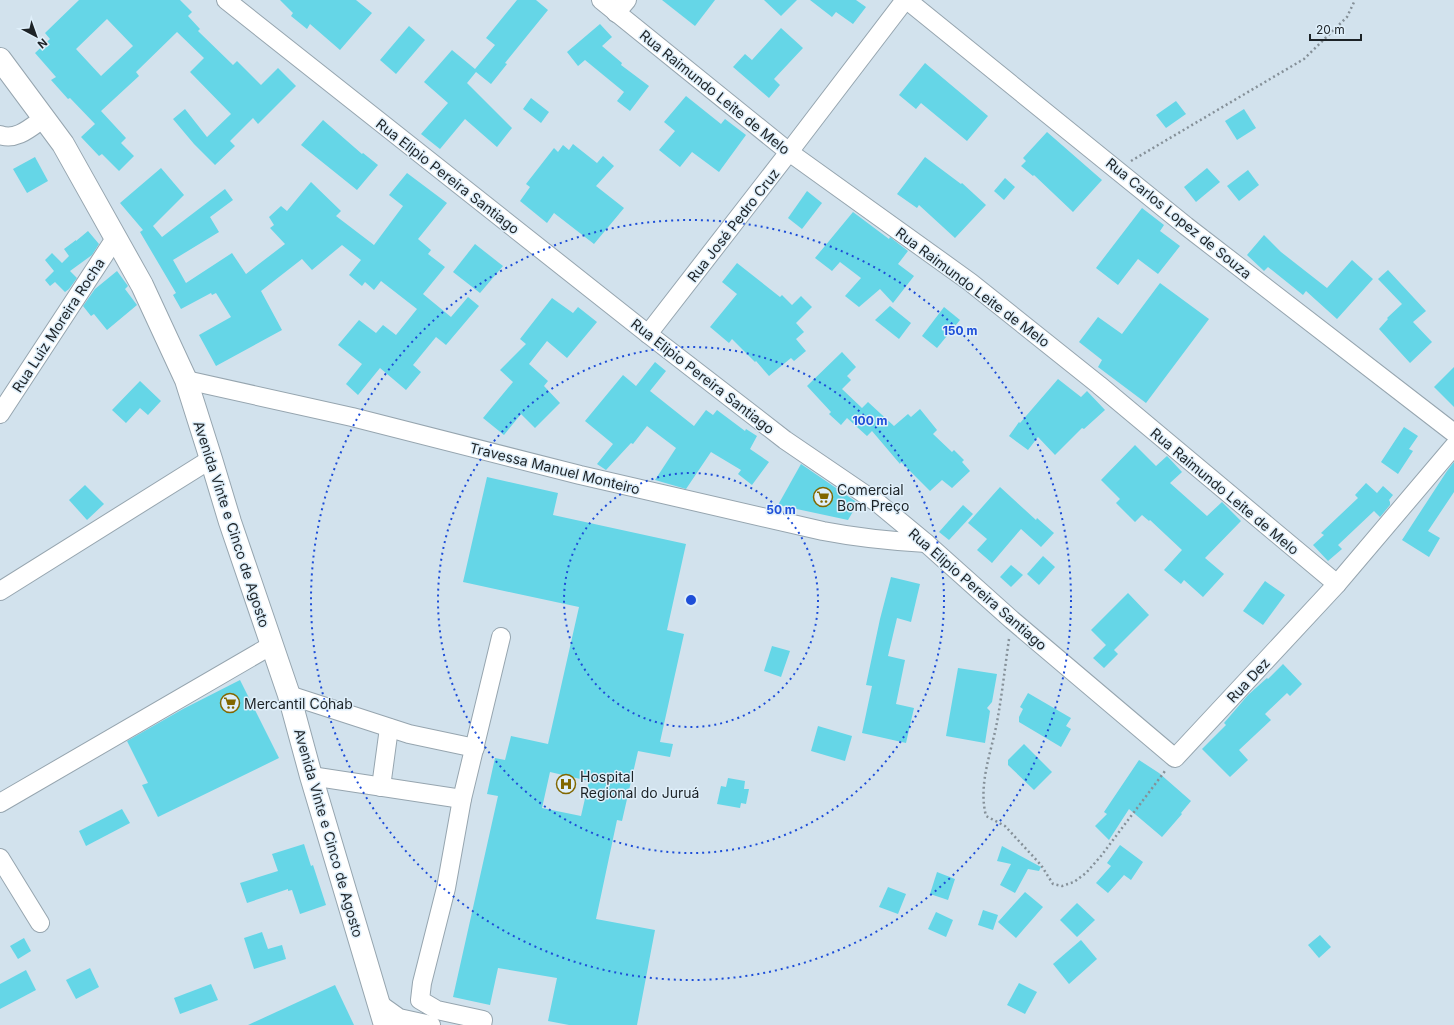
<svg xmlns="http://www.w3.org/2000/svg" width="1454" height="1025" font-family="Inter,sans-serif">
	<rect width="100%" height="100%" fill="#d2e2ed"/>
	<g fill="#65d6e7" fill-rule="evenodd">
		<path d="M79,0H180L192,12L188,16L200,29L198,31L233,65L237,61L261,85L278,68L296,86L258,124L253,118L230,141L235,146L215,165L194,144L173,119L185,109L207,137L231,114L190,72L204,58L177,32L136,72L139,76L101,111L126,138L121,143L134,156L119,171L102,154L99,156L81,137L95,124L70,98L68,99L51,80L56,77L35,53L50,39L45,33ZM107,19L133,46L101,76L76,49Z"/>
		<path d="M280,0H356L372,13L340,50L310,24L307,29L291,16L293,13Z"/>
		<path d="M517,0H536L548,10L505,63L507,64L491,84L476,72L467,83L512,128L497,147L465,119L440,149L421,134L448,103L424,82L452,50L475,69L495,45L486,38Z"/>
		<path d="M662,0H715L695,26Z"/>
		<path d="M764,0H797L781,16Z"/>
		<path d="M810,0H856L866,7L853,24L836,12L832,17Z"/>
		<path d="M600,24L612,37L602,46L622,63L621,65L649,86L630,111L617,101L624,92L585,60L578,66L567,52Z"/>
		<path d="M409,26L425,40L396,74L380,60Z"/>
		<path d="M781,28L803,48L774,79L780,85L769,98L733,67L745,54L752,60Z"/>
		<path d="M925,63L988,116L967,141L921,103L916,109L899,95Z"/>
		<path d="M686,96L721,124L725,119L746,135L719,172L692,152L680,167L659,150L675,131L664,122Z"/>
		<path d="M531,98L549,112L541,123L523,109Z"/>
		<path d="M1176,101L1186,114L1166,128L1156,115Z"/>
		<path d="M1244,109L1256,128L1237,140L1225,121Z"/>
		<path d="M323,120L362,154L363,153L378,165L357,190L301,145Z"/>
		<path d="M1047,132L1102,180L1073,212L1034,175L1033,176L1021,166L1026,161L1023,158Z"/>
		<path d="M573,144L597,163L603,156L614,166L596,186L624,208L594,244L554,213L547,223L520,201L530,187L526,184L554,148L558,152L563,145L569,150Z"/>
		<path d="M35,157L48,181L27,193L13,169Z"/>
		<path d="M925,157L961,184L962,183L986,205L955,238L919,205L917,208L897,194Z"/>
		<path d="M161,168L184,195L153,226L162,237L225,189L233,200L210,217L219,232L173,260L186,283L232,253L246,274L285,244L270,228L274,225L269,217L281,206L287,211L311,182L341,211L336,216L374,245L403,206L389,195L407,173L447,203L418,239L431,250L428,254L445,267L423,294L451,317L468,297L479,306L446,345L436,337L413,365L421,372L406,390L380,368L358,395L346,384L362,364L338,345L359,320L376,333L383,325L396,335L417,309L381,281L374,290L365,282L362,286L349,275L361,260L342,245L312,270L302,259L261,291L282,330L216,366L199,335L231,317L216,293L212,295L211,293L181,309L173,295L176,293L140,232L143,230L120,203Z"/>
		<path d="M1207,168L1220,182L1196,202L1184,187Z"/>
		<path d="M1248,170L1259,185L1239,201L1227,186Z"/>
		<path d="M1005,178L1015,187L1004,200L994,191Z"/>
		<path d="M807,191L822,203L802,229L788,218Z"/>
		<path d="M1142,208L1164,225L1160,231L1180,246L1158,274L1138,259L1118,285L1096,268Z"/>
		<path d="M853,212L889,239L890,237L908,251L898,264L914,276L893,303L880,289L859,307L845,296L861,278L840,262L832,271L815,258Z"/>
		<path d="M88,231L99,244L92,255L70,271L77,278L69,289L65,292L55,282L50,286L45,280L54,271L45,260L52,253L62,263L69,256L64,249L76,240V241Z"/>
		<path d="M1264,235L1281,252L1327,288L1352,260L1373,279L1337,319L1306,291L1303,295L1268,267L1264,271L1247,255Z"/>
		<path d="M475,244L503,266L480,293L453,272Z"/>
		<path d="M737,263L780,297L782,295L792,305L801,296L812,307L796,323L804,332L796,339L806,351L794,361L791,358L769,376L756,361L755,362L732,339L729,343L710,327L737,294L722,282Z"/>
		<path d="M1388,270L1426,311L1413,322L1432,342L1410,363L1379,329L1388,319L1387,318L1402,304L1378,279Z"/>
		<path d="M117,271L128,286L125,289L137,305L107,330L94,314L91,316L83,306L95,289Z"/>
		<path d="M1160,283L1209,319L1146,403L1098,367L1102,360L1079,342L1098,317L1122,334Z"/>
		<path d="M552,298L573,313L578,307L597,322L567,358L547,341L529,364L548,381L544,386L560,403L535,428L521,414L504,435L483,418L513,382L500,370L526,344L520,339Z"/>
		<path d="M890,306L911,323L899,339L875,320Z"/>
		<path d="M944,307L960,320L937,348L922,336Z"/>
		<path d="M842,352L856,367L847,376L851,380L842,389L862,408L868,402L894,426L908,414L911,417L920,409L937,430L933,434L952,452L954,450L964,460L962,462L970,471L952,488L942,480L930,491L901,462L900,464L872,431L867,436L847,418L841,425L829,414L831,412L807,386Z"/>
		<path d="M655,362L666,371L650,391L694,426L706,410L713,415L717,410L745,431L746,429L757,436L750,449L769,462L752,485L738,474L741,470L711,452L686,489L655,480L676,448L647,426L633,444L631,443L606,470L597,464L613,444L585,421L623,375L636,386Z"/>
		<path d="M1454,367V407L1434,387Z"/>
		<path d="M1058,379L1081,397L1087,391L1105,410L1084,429L1082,428L1055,455L1038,437L1028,450L1009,436L1019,422L1020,423Z"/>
		<path d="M140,381L161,401L148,415L140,408L126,423L112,410Z"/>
		<path d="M1404,427L1418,436L1409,449L1413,451L1398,474L1381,462Z"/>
		<path d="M1135,445L1156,466L1167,456L1168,457L1182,472L1170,483L1207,516L1222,502L1241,521L1205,558L1224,574L1203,597L1184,580L1181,584L1164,570L1182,550L1150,520L1149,521L1142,515L1135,522L1116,503L1120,499L1101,480Z"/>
		<path d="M1454,462V492L1428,531L1440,538L1429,557L1402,540L1447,471Z"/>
		<path d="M801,464L858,503L848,520L778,505Z"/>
		<path d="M487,477L558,493L553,515L686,544L667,630L684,634L660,742L673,744L670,757L638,751L622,821L617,820L596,919L655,930L637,1025H569L548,1021L557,978L498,968L490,1005L453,997L498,796L487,794L495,758L505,760L511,736L548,744L579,607L463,582ZM550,772L589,781L581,816L542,808Z"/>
		<path d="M1366,483L1377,493L1383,486L1393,495L1389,500L1390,502V505L1380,517L1374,511L1338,545L1342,549L1328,561L1313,545L1324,535L1321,533L1358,498L1355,495Z"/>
		<path d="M85,485L104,504L87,520L69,500Z"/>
		<path d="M1000,487L1036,520L1037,518L1054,533L1041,547L1021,529L992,563L977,550L987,539L968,523Z"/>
		<path d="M963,505L973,514L949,540L939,532Z"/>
		<path d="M1043,556L1055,567L1039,585L1027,574Z"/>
		<path d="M1011,565L1023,575L1011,587L1000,577Z"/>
		<path d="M891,577L920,584L911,622L897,618L888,656L905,660L896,704L914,708L906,743L862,733L872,686L866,685L880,619Z"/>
		<path d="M1265,581L1285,595L1263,625L1243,611Z"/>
		<path d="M1128,593L1149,615L1114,650L1118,654L1104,668L1093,658L1106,645L1091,630Z"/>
		<path d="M772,646L790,651L781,677L764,671Z"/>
		<path d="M1283,664L1302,684L1290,696L1287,693L1265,714L1271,720L1239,750L1248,760L1230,777L1202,749L1226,725L1224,723L1248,695L1267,678L1268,679Z"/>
		<path d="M958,668L997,674L992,702L987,708L990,711L985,743L946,736Z"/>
		<path d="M240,680L279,758L158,817L142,785L148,783L127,741L183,709Z"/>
		<path d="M1028,693L1071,718L1066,726L1071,729L1061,747L1019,722V717L1023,709L1020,707Z"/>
		<path d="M818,726L852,736L845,761L811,751Z"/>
		<path d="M1024,744L1052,772L1034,790L1008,765V760Z"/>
		<path d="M1139,760L1159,773L1191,801L1181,813L1182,814L1162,837L1129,809L1109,840L1095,826L1107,814L1104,812Z"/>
		<path d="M728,778L745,781L744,789H749L746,804L741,803L740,808L717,804L721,786L726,787Z"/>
		<path d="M122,809L130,823L86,846L79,831Z"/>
		<path d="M304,844L311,866L313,865L326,905L300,914L292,890L288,891V889L247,903L240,883L278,871L272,854Z"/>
		<path d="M1120,845L1143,862L1131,880L1124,875L1108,893L1096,883L1111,866L1107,863Z"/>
		<path d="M1002,846L1041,867L1039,871L1028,869L1015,893L1000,885L1011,864L997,861Z"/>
		<path d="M937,872L955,879L948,900L930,894Z"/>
		<path d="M888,887L906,894L898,914L879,907Z"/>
		<path d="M1025,892L1043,907L1016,938L998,922Z"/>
		<path d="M1077,903L1095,920L1077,937L1060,920Z"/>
		<path d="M983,910L998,915L993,930L978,925Z"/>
		<path d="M936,912L953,920L946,937L928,929Z"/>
		<path d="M262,932L268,949L282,945L286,959L254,969L244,938Z"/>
		<path d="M1320,935L1331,947L1319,958L1308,945Z"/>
		<path d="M24,938L31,951L18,959L10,946Z"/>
		<path d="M1081,940L1097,959L1069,984L1053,964Z"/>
		<path d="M90,968L99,987L76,999L66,980Z"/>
		<path d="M26,970L36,990L0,1009V984Z"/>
		<path d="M1019,983L1037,992L1025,1014L1007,1005Z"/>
		<path d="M211,984L218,1000L180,1014L174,998Z"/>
		<path d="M335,985L354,1025H248Z"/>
	</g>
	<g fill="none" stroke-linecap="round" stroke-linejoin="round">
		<defs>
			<g id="minor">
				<path d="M226,0L648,334L785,440L879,504L926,543L1012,620L1175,758L1337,584L1454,446"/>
				<path d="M601,0L789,152L970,282L1099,385L1337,584"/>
				<path d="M907,0L1186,226L1454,433"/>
				<path d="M616,13L627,0"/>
				<path d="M0,135C17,141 31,127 44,118"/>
				<path d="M648,334L789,152L905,0"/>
				<path d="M186,380L352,417L580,475L823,531C859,538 889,541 926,543"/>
				<path d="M0,414L116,237"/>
				<path d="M0,591L211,459"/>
				<path d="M289,695L409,734L475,748"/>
				<path d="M311,776L462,799"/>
				<path d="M381,787L389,728"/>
				<path d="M0,803L272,645"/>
				<path d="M0,858L40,923"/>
				<path d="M378,1003L399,1018L431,1025"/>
				<path d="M482,1025L483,1020L437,1010L420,1000L422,983L446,888L462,799L501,637"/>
			</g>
			<path id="major" d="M0,59L63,144L142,285L186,380L211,459L230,522L289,695L311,776L385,1025"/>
		</defs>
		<use href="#minor" stroke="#96a5af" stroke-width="20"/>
		<use href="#major" stroke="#96a5af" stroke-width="24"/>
		<g stroke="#859098" stroke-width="2.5" stroke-dasharray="2 3" stroke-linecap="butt">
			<path d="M1131,161L1304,59L1347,17L1355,0"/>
			<path d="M1009,639C1005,667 1002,695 997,722C991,754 978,784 986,816L1005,826L1041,865L1053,884L1062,886L1074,882L1086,873L1101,856L1165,771"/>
		</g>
		<use href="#minor" stroke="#fff" stroke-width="18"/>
		<use href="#major" stroke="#fff" stroke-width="22"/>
	</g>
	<g fill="none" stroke="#1d4ed8" stroke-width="2" stroke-dasharray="2 4">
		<circle cx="691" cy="600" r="127"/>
		<circle cx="691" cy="600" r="253"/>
		<circle cx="691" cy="600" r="380"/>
	</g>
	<defs>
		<symbol id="supermarket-ring" viewBox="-11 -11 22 22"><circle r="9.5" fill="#dfeffa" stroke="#816700" stroke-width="1.5"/><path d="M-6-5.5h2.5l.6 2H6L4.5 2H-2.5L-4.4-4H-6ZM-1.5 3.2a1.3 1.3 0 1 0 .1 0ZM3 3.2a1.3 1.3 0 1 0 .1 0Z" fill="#816700"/></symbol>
		<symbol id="hospital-ring" viewBox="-11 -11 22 22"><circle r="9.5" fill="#dfeffa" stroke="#816700" stroke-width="1.5"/><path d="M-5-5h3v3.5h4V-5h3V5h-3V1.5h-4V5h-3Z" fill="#816700"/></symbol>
	</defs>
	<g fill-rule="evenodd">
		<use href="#supermarket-ring" x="812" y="486" width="22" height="22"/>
		<use href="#supermarket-ring" x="219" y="692" width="22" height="22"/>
		<use href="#hospital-ring" x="555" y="773" width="22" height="22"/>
	</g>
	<g text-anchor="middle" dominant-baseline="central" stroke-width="3" stroke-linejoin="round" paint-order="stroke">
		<g font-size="14" fill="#1d2327" stroke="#dfeffa">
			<text transform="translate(715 92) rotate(39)">Rua Raimundo Leite de Melo</text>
			<text transform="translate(448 176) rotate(38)">Rua Elipio Pereira Santiago</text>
			<text transform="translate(1179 218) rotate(39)">Rua Carlos Lopez de Souza</text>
			<text transform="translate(733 225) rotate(-52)">Rua José Pedro Cruz</text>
			<text transform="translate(973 287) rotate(37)">Rua Raimundo Leite de Melo</text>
			<text transform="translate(58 325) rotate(-57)">Rua Luiz Moreira Rocha</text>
			<text transform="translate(703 376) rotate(38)">Rua Elipio Pereira Santiago</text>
			<text transform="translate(555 468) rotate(14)">Travessa Manuel Monteiro</text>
			<text transform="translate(1225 491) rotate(40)">Rua Raimundo Leite de Melo</text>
			<text transform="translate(232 524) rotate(72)">Avenida Vinte e Cinco de Agosto</text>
			<text transform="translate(978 589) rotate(41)">Rua Elipio Pereira Santiago</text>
			<text transform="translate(1248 680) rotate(-47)">Rua Dez</text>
			<text transform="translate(329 833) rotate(74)">Avenida Vinte e Cinco de Agosto</text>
		</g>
		<g font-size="14" fill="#1d2327" stroke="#dfeffa" text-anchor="start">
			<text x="837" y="489">Comercial<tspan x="837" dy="16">Bom Preço</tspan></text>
			<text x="244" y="703">Mercantil Cohab</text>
			<text x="580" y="776">Hospital<tspan x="580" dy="16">Regional do Juruá</tspan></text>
		</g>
	</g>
	<circle cx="691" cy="600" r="6" fill="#1d4ed8" stroke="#dfeffa" stroke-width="2"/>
	<g font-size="12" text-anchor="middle" font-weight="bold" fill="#1d4ed8" stroke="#dfeffa" stroke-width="3" stroke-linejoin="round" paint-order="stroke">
		<text x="960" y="335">150 m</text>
		<text x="870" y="425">100 m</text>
		<text x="781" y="514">50 m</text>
	</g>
	<g transform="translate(36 36) rotate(139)" stroke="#dfeffa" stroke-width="3" paint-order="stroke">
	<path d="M0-3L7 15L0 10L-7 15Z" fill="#1d2327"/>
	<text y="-6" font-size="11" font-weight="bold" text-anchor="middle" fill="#1d2327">N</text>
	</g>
	<path d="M1310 34v6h51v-6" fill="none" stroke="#1d2327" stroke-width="2"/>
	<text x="1316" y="34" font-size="12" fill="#1d2327" stroke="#dfeffa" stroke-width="3" paint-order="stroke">20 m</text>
</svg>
